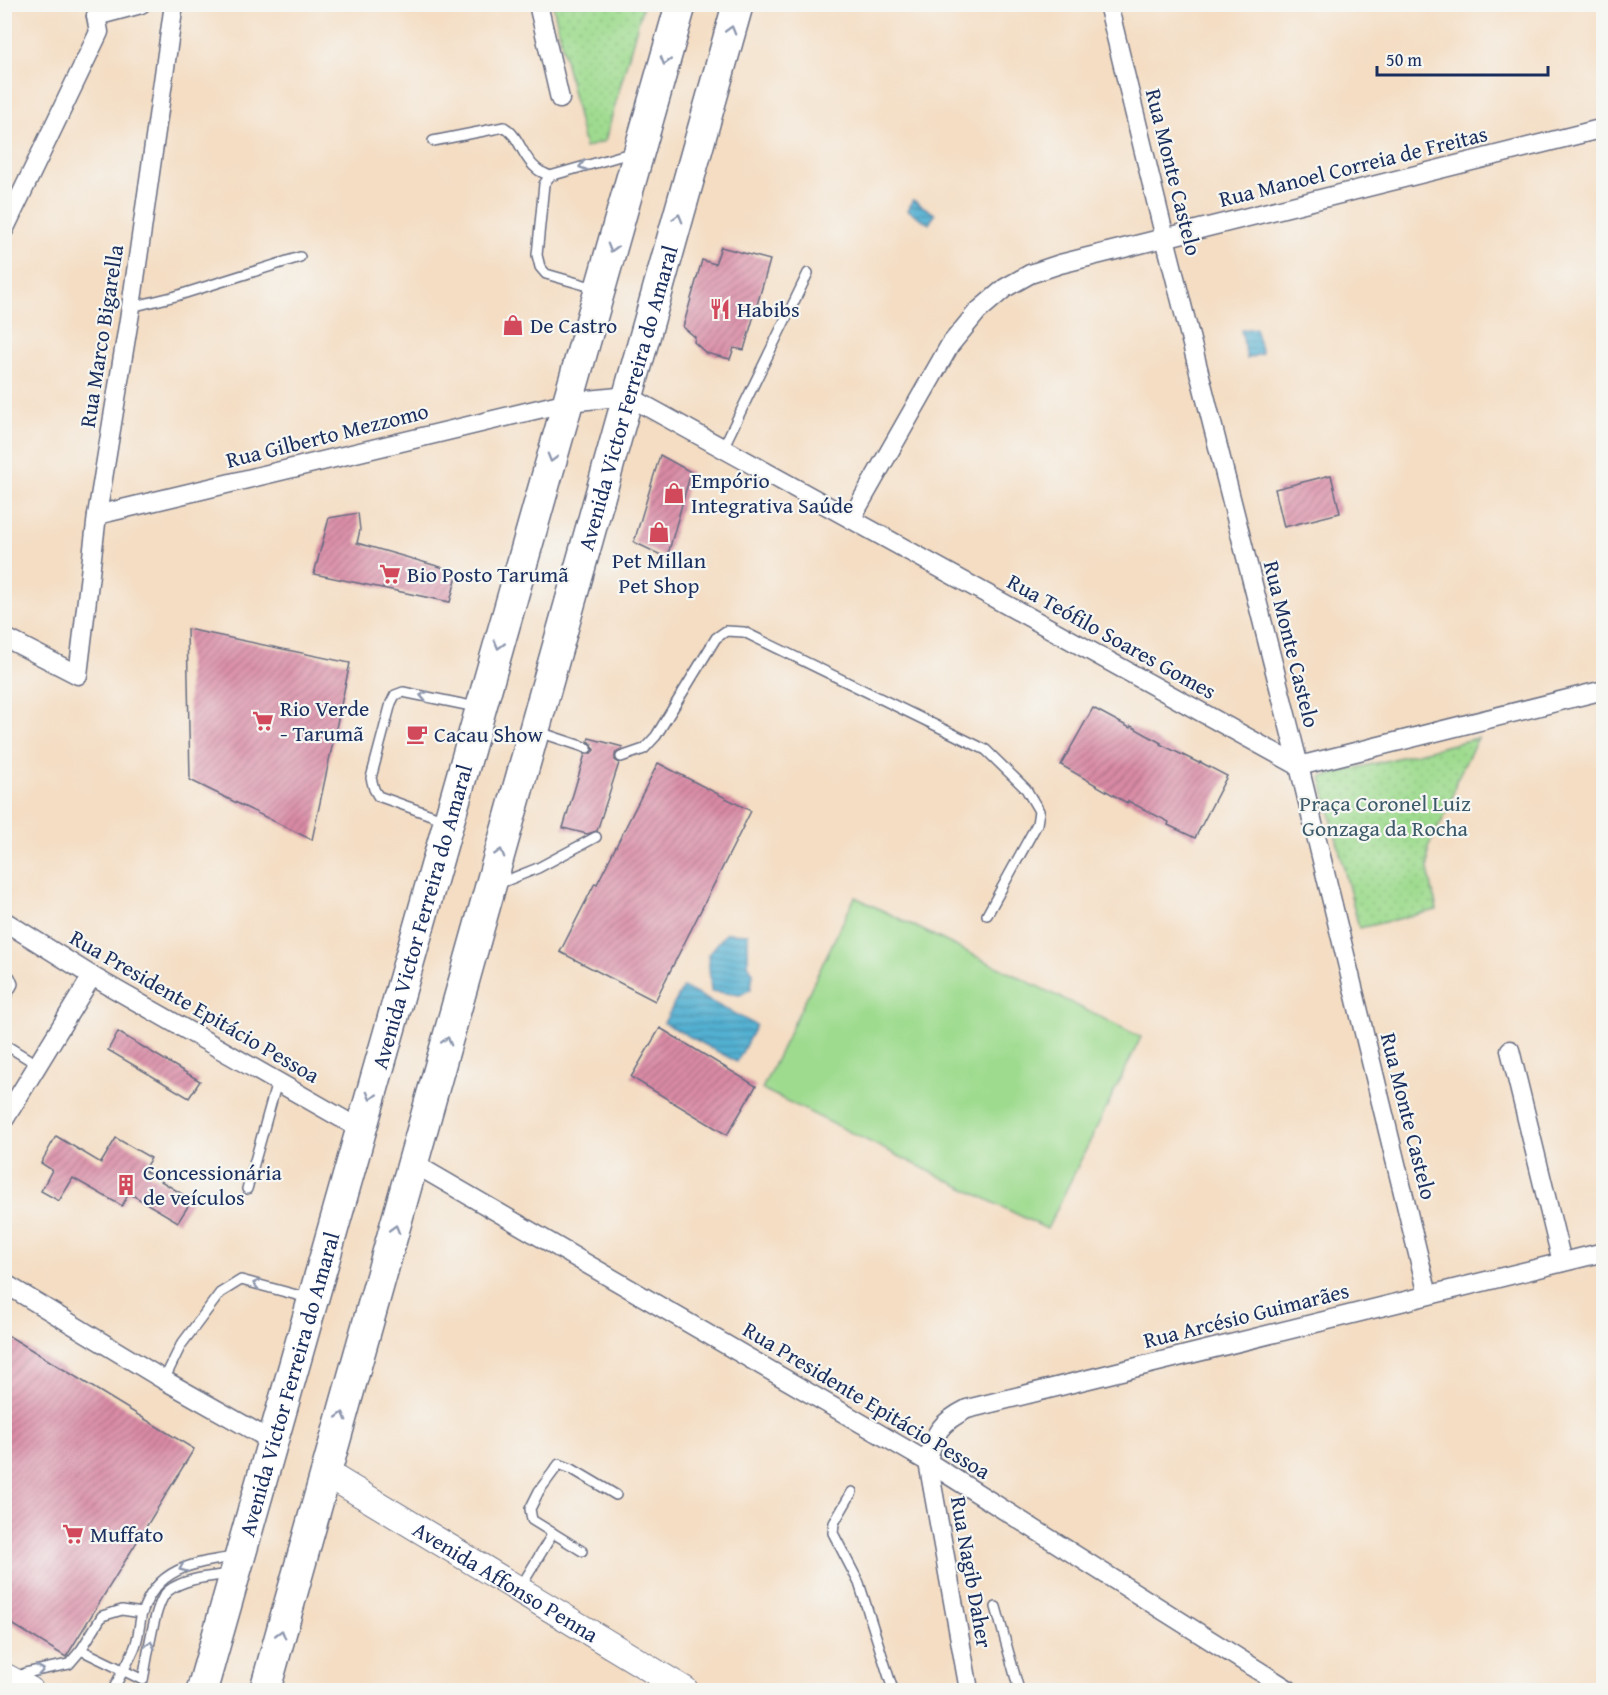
<svg xmlns="http://www.w3.org/2000/svg" width="1608" height="1695" font-family="'Gentium Book Plus',serif">
	<defs>
		<pattern id="green-dots" width="8" height="8" patternUnits="userSpaceOnUse" patternTransform="scale(1.5)"><rect width="8" height="8" fill="#9fdb8f"/><path d="M2 2h.1M6 6h.1" fill="none" stroke="#88bc7e" stroke-width="1.8" stroke-linecap="round"/></pattern>
		<pattern id="water-rules" width="6" height="5" patternUnits="userSpaceOnUse" patternTransform="scale(1.5)"><rect width="6" height="5" fill="#53b0d1"/><path d="M0 2.5h6" fill="none" stroke="#4490ad"/></pattern>
		<pattern id="building-hatch" width="6" height="6" patternUnits="userSpaceOnUse" patternTransform="scale(1.5)"><rect width="6" height="6" fill="#d98aa4"/><path d="M-1 1l2-2M0 6l6-6M5 7l2-2" fill="none" stroke="#af7189"/></pattern>
	</defs>
	<rect width="100%" height="100%" fill="#f6f6f2"/>
	<filter id="ink" filterUnits="userSpaceOnUse"><feTurbulence type="fractalNoise" baseFrequency=".0167" numOctaves="2"/><feDisplacementMap in="SourceGraphic" scale="12" xChannelSelector="R" yChannelSelector="G"/><feConvolveMatrix kernelMatrix="1 2 1 2 8 2 1 2 1" color-interpolation-filters="sRGB"/></filter>
	<filter id="wash" filterUnits="userSpaceOnUse"><feTurbulence type="fractalNoise" baseFrequency=".008" numOctaves="4" result="noise"/><feDisplacementMap in="SourceGraphic" scale="24" xChannelSelector="R" yChannelSelector="G"/><feGaussianBlur stdDeviation="1.35" result="paint"/><feColorMatrix in="noise" values="0 0 0 0 0 0 0 0 0 0 0 0 0 0 0 0 0 1.4 0 .05"/><feComposite in="paint" operator="in"/></filter>
	<g filter="url(#wash)">
		<rect width="100%" height="100%" fill="#f4ddc3"/>
		<g fill="url(#green-dots)" stroke="#5d8576" stroke-width="1.5">
			<path d="M553,5H643L605,141L585,148Z"/>
			<path d="M1478,738L1456,781L1451,804L1428,847V869L1437,910L1359,928L1321,777Z"/>
		</g>
		<path fill="#9fdb8f" stroke="#5d8576" stroke-width="1.5" d="M855,897L1141,1037L1047,1229L762,1089Z"/>
		<g fill="url(#water-rules)" stroke="#377098" stroke-width="1.5">
			<path d="M913,200L935,214L929,224L908,210Z"/>
			<path d="M1255,328L1262,353L1247,359L1241,330Z"/>
			<path d="M726,933L748,934V964L753,973L751,989L740,995L711,991L708,955Z"/>
			<path d="M683,987L756,1025L737,1062L664,1023Z"/>
		</g>
		<g id="blocks">
			<g fill="url(#building-hatch)">
				<path d="M721,247L770,260L744,350L734,348L730,359L706,353L694,342L695,337L683,327L702,260L715,264Z"/>
				<path d="M660,455L691,472L667,558L634,542Z"/>
				<path d="M1331,475L1340,513L1284,527L1275,489Z"/>
				<path d="M358,513L360,530L357,543L458,572L450,602L314,574L329,518Z"/>
				<path d="M187,629L350,663L312,840L190,780Z"/>
				<path d="M1093,708L1130,728L1131,726L1161,743L1160,744L1199,763L1200,762L1227,776L1195,838L1168,825L1169,822L1128,801L1127,803L1061,765Z"/>
				<path d="M589,738L623,747L622,749L616,752L615,755V760L619,763L597,831L587,834L563,828L585,754L591,753L594,750L592,744L588,741Z"/>
				<path d="M658,763L751,811L655,1001L560,952L595,883L597,884Z"/>
				<path d="M660,1028L756,1086L727,1135L631,1077Z"/>
				<path d="M118,1032L200,1081L189,1098L108,1050Z"/>
				<path d="M56,1136L101,1163L116,1138L151,1158L143,1170L192,1200L178,1222L129,1193L122,1206L73,1178L59,1201L41,1191L52,1170L41,1163Z"/>
				<path d="M4,1333L194,1449L66,1657L4,1619Z"/>
			</g>
		</g>
	</g>
	<g filter="url(#ink)">
		<use href="#blocks" fill-opacity="0" stroke="#676c81" stroke-width="1.5"/>
		<g fill="none" stroke-linecap="round" stroke-linejoin="round">
			<defs>
				<g id="service">
					<path d="M433,141L504,127C520,136 522,158 537,169C540,172 546,174 550,176"/>
					<path d="M595,288L546,274L540,267L537,255L544,184L550,176L634,152"/>
					<path d="M131,307L176,296L300,257"/>
					<path d="M723,448L808,273"/>
					<path d="M539,732L587,748"/>
					<path d="M621,757L644,749L656,736L716,638L726,631L744,632L986,750L1026,789L1039,811L1037,824L987,915"/>
					<path d="M445,820L378,796L374,789L371,778L391,703L395,695L403,692L476,707"/>
					<path d="M498,884L538,868L596,837"/>
					<path d="M4,973L10,977L13,984L4,1000"/>
					<path d="M4,1044L38,1065"/>
					<path d="M247,1189L277,1082"/>
					<path d="M164,1380L181,1345L220,1293L241,1280L308,1298"/>
					<path d="M852,1492L834,1523L833,1533L859,1583L893,1690"/>
					<path d="M553,1533L532,1520L530,1509L539,1491L559,1464L572,1469L616,1495"/>
					<path d="M520,1588L553,1533L582,1551"/>
					<path d="M996,1607L1019,1690"/>
					<path d="M81,1650L143,1680C147,1661 154,1602 168,1591C185,1578 209,1577 230,1574"/>
					<path d="M15,1679L25,1673L69,1664L81,1650L102,1616L122,1610L142,1613"/>
					<path d="M113,1690C120,1676 128,1663 134,1649C139,1638 139,1624 142,1613C157,1567 194,1563 235,1557"/>
				</g>
				<g id="minor">
					<path d="M538,4L560,99"/>
					<path d="M1108,4L1165,238L1299,766L1428,1295"/>
					<path d="M96,16L141,4"/>
					<path d="M4,230L99,32L96,16L101,4"/>
					<path d="M97,515L568,402L628,396L1299,766L1604,690"/>
					<path d="M851,519L950,345L977,312L1005,288L1030,274L1060,264L1604,128"/>
					<path d="M4,637L78,675L97,515L131,307L174,4"/>
					<path d="M4,921L92,976L362,1130"/>
					<path d="M1510,1050L1562,1262"/>
					<path d="M4,1120L92,976"/>
					<path d="M413,1163L928,1462L1289,1690"/>
					<path d="M4,1283L164,1380L274,1442"/>
					<path d="M969,1690L928,1462C933,1433 941,1422 967,1409L1604,1252"/>
				</g>
				<g id="secondary">
					<path id="s1" d="M326,1473L685,1690"/>
					<path d="M4,1676L30,1690"/>
				</g>
				<g id="trunk">
					<path id="s2" d="M202,1690L681,4"/>
					<path id="s3" d="M265,1690L738,4"/>
				</g>
			</defs>
			<use href="#service" stroke="#676c81" stroke-width="12"/>
			<use href="#minor" stroke="#676c81" stroke-width="21"/>
			<use href="#secondary" stroke="#676c81" stroke-width="28"/>
			<use href="#trunk" stroke="#676c81" stroke-width="33"/>
			<use href="#service" stroke="#fff" stroke-width="9"/>
			<use href="#minor" stroke="#fff" stroke-width="18"/>
			<use href="#secondary" stroke="#fff" stroke-width="26"/>
			<use href="#trunk" stroke="#fff" stroke-width="30"/>
		</g>
		<defs><path id="oneway-chevron" d="M-2-3.5L2.5 0L-2 3.5" fill="none" stroke-width="1.6" stroke-linecap="round" stroke-linejoin="round" transform="scale(1.5)"/></defs>
		<g stroke="#8d97ae">
			<use href="#oneway-chevron" transform="translate(731 30) rotate(-74)"/>
			<use href="#oneway-chevron" transform="translate(665 61) rotate(106)"/>
			<use href="#oneway-chevron" transform="translate(583 166) rotate(164)"/>
			<use href="#oneway-chevron" transform="translate(678 218) rotate(-74)"/>
			<use href="#oneway-chevron" transform="translate(612 248) rotate(106)"/>
			<use href="#oneway-chevron" transform="translate(552 458) rotate(106)"/>
			<use href="#oneway-chevron" transform="translate(499 645) rotate(106)"/>
			<use href="#oneway-chevron" transform="translate(424 696) rotate(-168)"/>
			<use href="#oneway-chevron" transform="translate(500 853) rotate(-74)"/>
			<use href="#oneway-chevron" transform="translate(447 1041) rotate(-74)"/>
			<use href="#oneway-chevron" transform="translate(371 1096) rotate(106)"/>
			<use href="#oneway-chevron" transform="translate(395 1229) rotate(-74)"/>
			<use href="#oneway-chevron" transform="translate(257 1284) rotate(-166)"/>
			<use href="#oneway-chevron" transform="translate(342 1416) rotate(-74)"/>
			<use href="#oneway-chevron" transform="translate(183 1568) rotate(157)"/>
			<use href="#oneway-chevron" transform="translate(281 1634) rotate(-74)"/>
			<use href="#oneway-chevron" transform="translate(150 1645) rotate(-80)"/>
			<use href="#oneway-chevron" transform="translate(40 1670) rotate(-10)"/>
		</g>
	</g>
	<defs>
		<symbol id="restaurant-bare" viewBox="-9 -9 18 18"><path d="M-5-6h1v4h1v-4h1v4h1v-4h1v5L-1.5 .5V6h-2V.5L-5-1ZM5-6V6H3V1.5H1.5Q1.5-4 5-6Z" fill="#d1495b" stroke="#f6f6f2" stroke-width="2.5" paint-order="stroke"/></symbol>
		<symbol id="shop-bare" viewBox="-9 -9 18 18"><path d="M-5-2.5h2.3a2.7 3.5 0 0 1 5.4 0H5L5.5 6h-11ZM-1.5-2.5h3a1.5 2.3 0 0 0-3 0Z" fill="#d1495b" stroke="#f6f6f2" stroke-width="2.5" paint-order="stroke"/></symbol>
		<symbol id="supermarket-bare" viewBox="-9 -9 18 18"><path d="M-6-5.5h2.5l.6 2H6L4.5 2H-2.5L-4.4-4H-6ZM-1.5 3.2a1.3 1.3 0 1 0 .1 0ZM3 3.2a1.3 1.3 0 1 0 .1 0Z" fill="#d1495b" stroke="#f6f6f2" stroke-width="2.5" paint-order="stroke"/></symbol>
		<symbol id="cafe-bare" viewBox="-9 -9 18 18"><path d="M-5.5-4.5H6V0H3Q3 3.5 0 3.5H-2.5Q-5.5 3.5-5.5 0ZM3-3.2v2h1.7v-2ZM-6 4.5H4V6H-6Z" fill="#d1495b" stroke="#f6f6f2" stroke-width="2.5" paint-order="stroke"/></symbol>
		<symbol id="building-bare" viewBox="-9 -9 18 18"><path d="M-4-6H4V6H1V3H-1V6H-4ZM-2.5-4.3h1.7v1.8h-1.7ZM.8-4.3h1.7v1.8H.8ZM-2.5-1h1.7V.8h-1.7ZM.8-1h1.7V.8H.8Z" fill="#d1495b" stroke="#f6f6f2" stroke-width="2.5" paint-order="stroke"/></symbol>
	</defs>
	<g fill-rule="evenodd">
		<use href="#restaurant-bare" x="705" y="294" width="30" height="30"/>
		<use href="#shop-bare" x="498" y="310" width="30" height="30"/>
		<use href="#shop-bare" x="659" y="478" width="30" height="30"/>
		<use href="#shop-bare" x="644" y="517" width="30" height="30"/>
		<use href="#supermarket-bare" x="375" y="559" width="30" height="30"/>
		<use href="#supermarket-bare" x="248" y="706" width="30" height="30"/>
		<use href="#cafe-bare" x="402" y="719" width="30" height="30"/>
		<use href="#building-bare" x="111" y="1170" width="30" height="30"/>
		<use href="#supermarket-bare" x="58" y="1519" width="30" height="30"/>
	</g>
	<g text-anchor="middle" dominant-baseline="central" stroke-width="4.5" stroke-linejoin="round" paint-order="stroke">
		<g font-size="22" fill="#1b2f5e" stroke="#f6f6f2">
			<text transform="translate(1353 166) rotate(-14)">Rua Manoel Correia de Freitas</text>
			<text transform="translate(1174 172) rotate(76)">Rua Monte Castelo</text>
			<text transform="translate(101 336) rotate(-81)">Rua Marco Bigarella</text>
			<text stroke="none"><textPath href="#s3" startOffset="1342">Avenida Victor Ferreira do Amaral</textPath></text>
			<text transform="translate(327 435) rotate(-14)">Rua Gilberto Mezzomo</text>
			<text transform="translate(1112 636) rotate(29)">Rua Teófilo Soares Gomes</text>
			<text transform="translate(1292 644) rotate(76)">Rua Monte Castelo</text>
			<text stroke="none"><textPath href="#s2" startOffset="804">Avenida Victor Ferreira do Amaral</textPath></text>
			<text transform="translate(195 1006) rotate(30)">Rua Presidente Epitácio Pessoa</text>
			<text transform="translate(1409 1116) rotate(76)">Rua Monte Castelo</text>
			<text transform="translate(1246 1315) rotate(-14)">Rua Arcésio Guimarães</text>
			<text stroke="none"><textPath href="#s2" startOffset="318">Avenida Victor Ferreira do Amaral</textPath></text>
			<text transform="translate(867 1400) rotate(31)">Rua Presidente Epitácio Pessoa</text>
			<text transform="translate(972 1572) rotate(80)">Rua Nagib Daher</text>
			<text stroke="none"><textPath href="#s1" startOffset="210">Avenida Affonso Penna</textPath></text>
		</g>
		<g font-size="22" fill="#1b2f5e" stroke="#f6f6f2" text-anchor="start">
			<text x="737" y="309">Habibs</text>
			<text x="530" y="325">De Castro</text>
			<text x="691" y="480">Empório<tspan x="691" dy="25">Integrativa Saúde</tspan></text>
			<text x="659" y="560" text-anchor="middle">Pet Millan<tspan x="659" dy="25">Pet Shop</tspan></text>
			<text x="407" y="574">Bio Posto Tarumã</text>
			<text x="280" y="708">Rio Verde<tspan x="280" dy="25">- Tarumã</tspan></text>
			<text x="434" y="734">Cacau Show</text>
			<text x="143" y="1172">Concessionária<tspan x="143" dy="25">de veículos</tspan></text>
			<text x="90" y="1534">Muffato</text>
		</g>
		<g font-size="22" fill="#3c5a6a" stroke="#f6f6f2">
			<text x="1385" y="803">Praça Coronel Luiz<tspan x="1385" dy="25">Gonzaga da Rocha</tspan></text>
		</g>
	</g>
	<rect width="1608" height="1695" fill="none" stroke="#f6f6f2" stroke-width="24"/>
	<path d="M1377 66v9h171v-9" fill="none" stroke="#1b2f5e" stroke-width="3"/>
	<text x="1386" y="66" font-size="18" fill="#1b2f5e" stroke="#f6f6f2" stroke-width="4.5" paint-order="stroke">50 m</text>
</svg>
